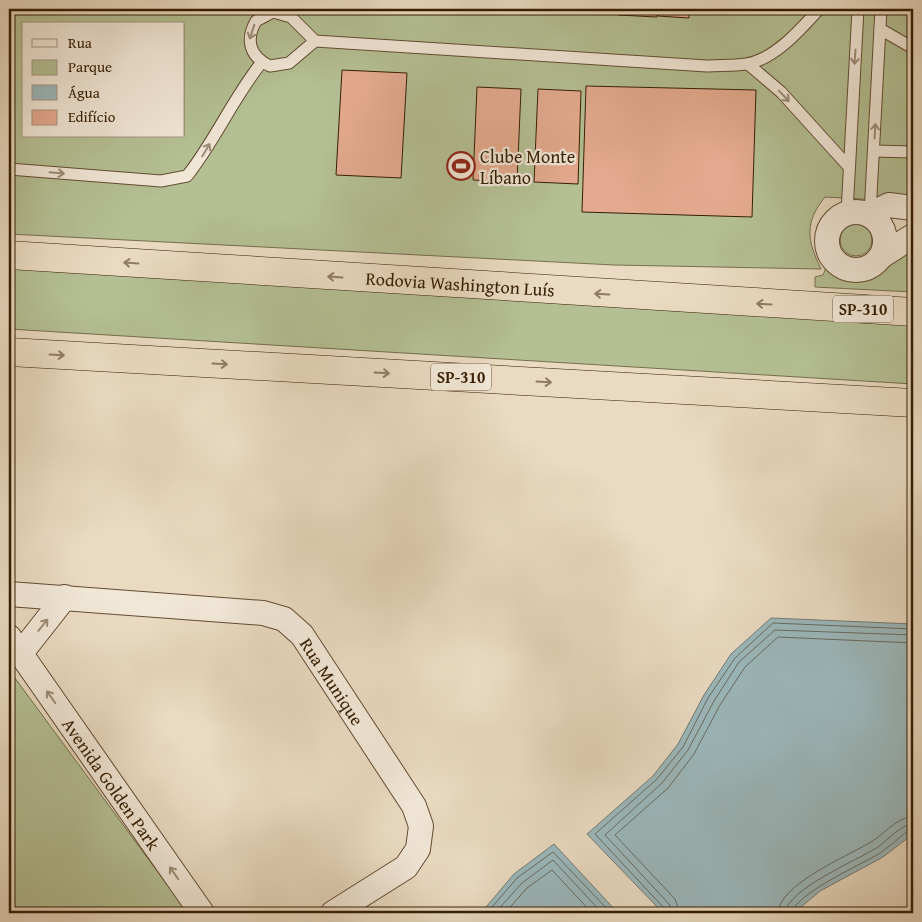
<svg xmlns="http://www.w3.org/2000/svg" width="922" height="922" font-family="'Gentium Book Plus',serif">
	<rect width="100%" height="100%" fill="#e9dac1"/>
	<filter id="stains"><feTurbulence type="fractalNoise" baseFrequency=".004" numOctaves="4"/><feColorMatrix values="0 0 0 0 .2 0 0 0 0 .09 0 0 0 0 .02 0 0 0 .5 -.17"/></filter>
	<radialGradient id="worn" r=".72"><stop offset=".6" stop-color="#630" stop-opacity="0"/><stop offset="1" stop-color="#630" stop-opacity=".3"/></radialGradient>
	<g fill="#b4c094" stroke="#756e4b" fill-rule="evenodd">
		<path d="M9,9H913V202L825,197C804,223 807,240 821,269L614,265L9,234ZM24,24H184V136H24Z"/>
		<circle cx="856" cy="240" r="16"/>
		<path d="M913,249V292L815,287V277L823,275L828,263C854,295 888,266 913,249Z"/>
		<path d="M9,263L913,321V384L9,329Z"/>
		<path d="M9,670L188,913H9Z"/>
	</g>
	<g fill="#9bb8bc" stroke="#737a72">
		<path d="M771,618L913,624V834L883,857L820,891L794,913H663L587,834L653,776L678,744L704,695L731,654Z"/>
		<path d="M554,844L618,913H481L514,874Z"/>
	</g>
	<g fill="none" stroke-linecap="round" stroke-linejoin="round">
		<g stroke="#686a5f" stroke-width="1">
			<path d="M487,913L517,878L553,852L611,913"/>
			<path d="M495,913L522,883L553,860L602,913"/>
			<path d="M505,913L527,888L552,870L592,913"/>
			<path d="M666,913L664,908L595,834L657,779L683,747L708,698L735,658L773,623L913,629"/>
			<path d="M672,913L669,904L605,835L662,783L688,750L714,701L739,662L775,630L913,635"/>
			<path d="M680,913L675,899L615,835L668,788L694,754L720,705L745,667L778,637L913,643"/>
			<path d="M778,913C779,884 848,856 871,842C884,834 897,817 913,817"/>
			<path d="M785,913C787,889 858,860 878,847C888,840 900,825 913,824"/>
			<path d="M792,913C794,894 863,864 880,853C890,846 899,838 908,831L913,830"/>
		</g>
	</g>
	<g fill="#e4aa8f" stroke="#361d02">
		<path d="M618,9H658L657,17L618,15Z"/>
		<path d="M658,9H689V18L658,16Z"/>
		<path d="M690,9H726V12Z"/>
		<path d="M342,70L407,73L401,178L336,175Z"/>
		<path d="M586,86L756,90L752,217L582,212Z"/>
		<path d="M477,87L521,89L517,182L473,180Z"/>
		<path d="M538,89L581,91L578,184L534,182Z"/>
	</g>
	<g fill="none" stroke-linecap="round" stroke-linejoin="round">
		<defs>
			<g id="lane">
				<path d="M880,29L913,48"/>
				<path d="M315,41L291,17L273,12L256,21C245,40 250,57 270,66L289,63L315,41L707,66C719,65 733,66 746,64C774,60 801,29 819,9"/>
				<path d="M748,64L781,92L849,167"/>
				<path d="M874,151L913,152"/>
				<path d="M9,169L161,181L187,176C215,141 233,98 262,62"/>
				<path d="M847,213L858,9"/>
				<path d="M870,214L881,9"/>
			</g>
			<g id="street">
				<circle cx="856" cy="241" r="29"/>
				<path d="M870,214L889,205L913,208"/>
				<path d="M883,255L913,236"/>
				<path id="s1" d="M9,594L263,613L284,619L302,635L414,806L421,826L418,849L406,867L333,913"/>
				<path id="s2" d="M9,637L202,913"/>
				<path d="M21,653L65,597"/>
			</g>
			<g id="highway">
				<path id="s3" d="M9,255L913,312"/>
				<path d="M9,352L913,403"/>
			</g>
		</defs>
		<use href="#lane" stroke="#634c32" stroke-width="13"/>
		<use href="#street" stroke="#634c32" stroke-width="26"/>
		<use href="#highway" stroke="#361d02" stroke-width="29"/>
		<use href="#lane" stroke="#f1e7d7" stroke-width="11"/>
		<use href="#street" stroke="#f1e7d7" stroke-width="24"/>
		<use href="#highway" stroke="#e9dac1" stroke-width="28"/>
	</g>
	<defs><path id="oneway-shaft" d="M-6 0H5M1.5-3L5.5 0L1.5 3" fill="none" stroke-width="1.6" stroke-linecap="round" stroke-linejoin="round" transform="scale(1.25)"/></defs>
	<g stroke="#9d8c77">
		<use href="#oneway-shaft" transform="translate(252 32) rotate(108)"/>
		<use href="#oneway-shaft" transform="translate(855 57) rotate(94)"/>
		<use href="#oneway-shaft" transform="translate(784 96) rotate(46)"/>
		<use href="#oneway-shaft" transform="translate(875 131) rotate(-87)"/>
		<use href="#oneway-shaft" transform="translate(206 150) rotate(-59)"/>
		<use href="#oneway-shaft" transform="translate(57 173) rotate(5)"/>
		<use href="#oneway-shaft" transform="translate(43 625) rotate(-51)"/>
		<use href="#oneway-shaft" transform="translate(51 697) rotate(-125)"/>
		<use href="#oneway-shaft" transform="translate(174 873) rotate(-125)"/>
	</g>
	<g stroke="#907c62">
		<use href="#oneway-shaft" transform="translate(131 263) rotate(-176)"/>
		<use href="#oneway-shaft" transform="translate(335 277) rotate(-176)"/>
		<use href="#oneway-shaft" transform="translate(602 294) rotate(-177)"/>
		<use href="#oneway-shaft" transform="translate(764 304) rotate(-177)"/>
		<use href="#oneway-shaft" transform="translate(57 355) rotate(3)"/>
		<use href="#oneway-shaft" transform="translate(220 364) rotate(3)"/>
		<use href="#oneway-shaft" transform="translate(382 373) rotate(3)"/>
		<use href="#oneway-shaft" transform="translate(544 382) rotate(3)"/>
	</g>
	<defs>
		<symbol id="stadium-ring" viewBox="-11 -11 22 22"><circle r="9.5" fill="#f1e7d7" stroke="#8f2418" stroke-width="1.5"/><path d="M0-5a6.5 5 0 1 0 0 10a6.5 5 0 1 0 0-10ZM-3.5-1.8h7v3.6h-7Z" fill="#8f2418"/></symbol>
	</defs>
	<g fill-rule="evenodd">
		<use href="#stadium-ring" x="445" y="150" width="32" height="32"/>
	</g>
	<g text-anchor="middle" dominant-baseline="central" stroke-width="4.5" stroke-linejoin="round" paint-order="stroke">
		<g fill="#f1e7d7" stroke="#6e5a42" stroke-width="1">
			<rect x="833" y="295.5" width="60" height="27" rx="4"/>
			<rect x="431" y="363.5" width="60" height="27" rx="4"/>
		</g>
		<g font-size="16" font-weight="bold" fill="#361d02">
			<text x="863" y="309">SP-310</text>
			<text x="461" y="377">SP-310</text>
		</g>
		<g font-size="18" fill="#361d02" stroke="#f1e7d7" text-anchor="start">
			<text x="480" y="156">Clube Monte<tspan x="480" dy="21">Líbano</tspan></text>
		</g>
		<g font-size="18" fill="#361d02" stroke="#f1e7d7">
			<text stroke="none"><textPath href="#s3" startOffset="452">Rodovia Washington Luís</textPath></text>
			<text stroke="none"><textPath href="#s1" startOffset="356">Rua Munique</textPath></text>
			<text stroke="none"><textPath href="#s2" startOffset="179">Avenida Golden Park</textPath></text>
		</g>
	</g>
	<rect width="922" height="922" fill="none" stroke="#e9dac1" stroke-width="30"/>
	<rect x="10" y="10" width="902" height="902" fill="none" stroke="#361d02" stroke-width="2.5"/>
	<rect x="15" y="15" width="892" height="892" fill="none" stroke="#361d02"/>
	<rect x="22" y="22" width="162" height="115" fill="#f1e7d7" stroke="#a69682"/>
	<rect x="32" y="39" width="25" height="8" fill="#f1e7d7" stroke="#a69682"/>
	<text x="68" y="48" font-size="15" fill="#361d02">Rua</text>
	<rect x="32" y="60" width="25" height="15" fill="#b4c094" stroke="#a69682"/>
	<text x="68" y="72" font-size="15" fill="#361d02">Parque</text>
	<rect x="32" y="85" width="25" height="15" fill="#9bb8bc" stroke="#a69682"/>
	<text x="68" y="98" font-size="15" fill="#361d02">Água</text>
	<rect x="32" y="110" width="25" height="15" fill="#e4aa8f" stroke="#a69682"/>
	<text x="68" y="122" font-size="15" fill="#361d02">Edifício</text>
	<rect width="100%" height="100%" filter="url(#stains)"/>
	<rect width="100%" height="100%" fill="url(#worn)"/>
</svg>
